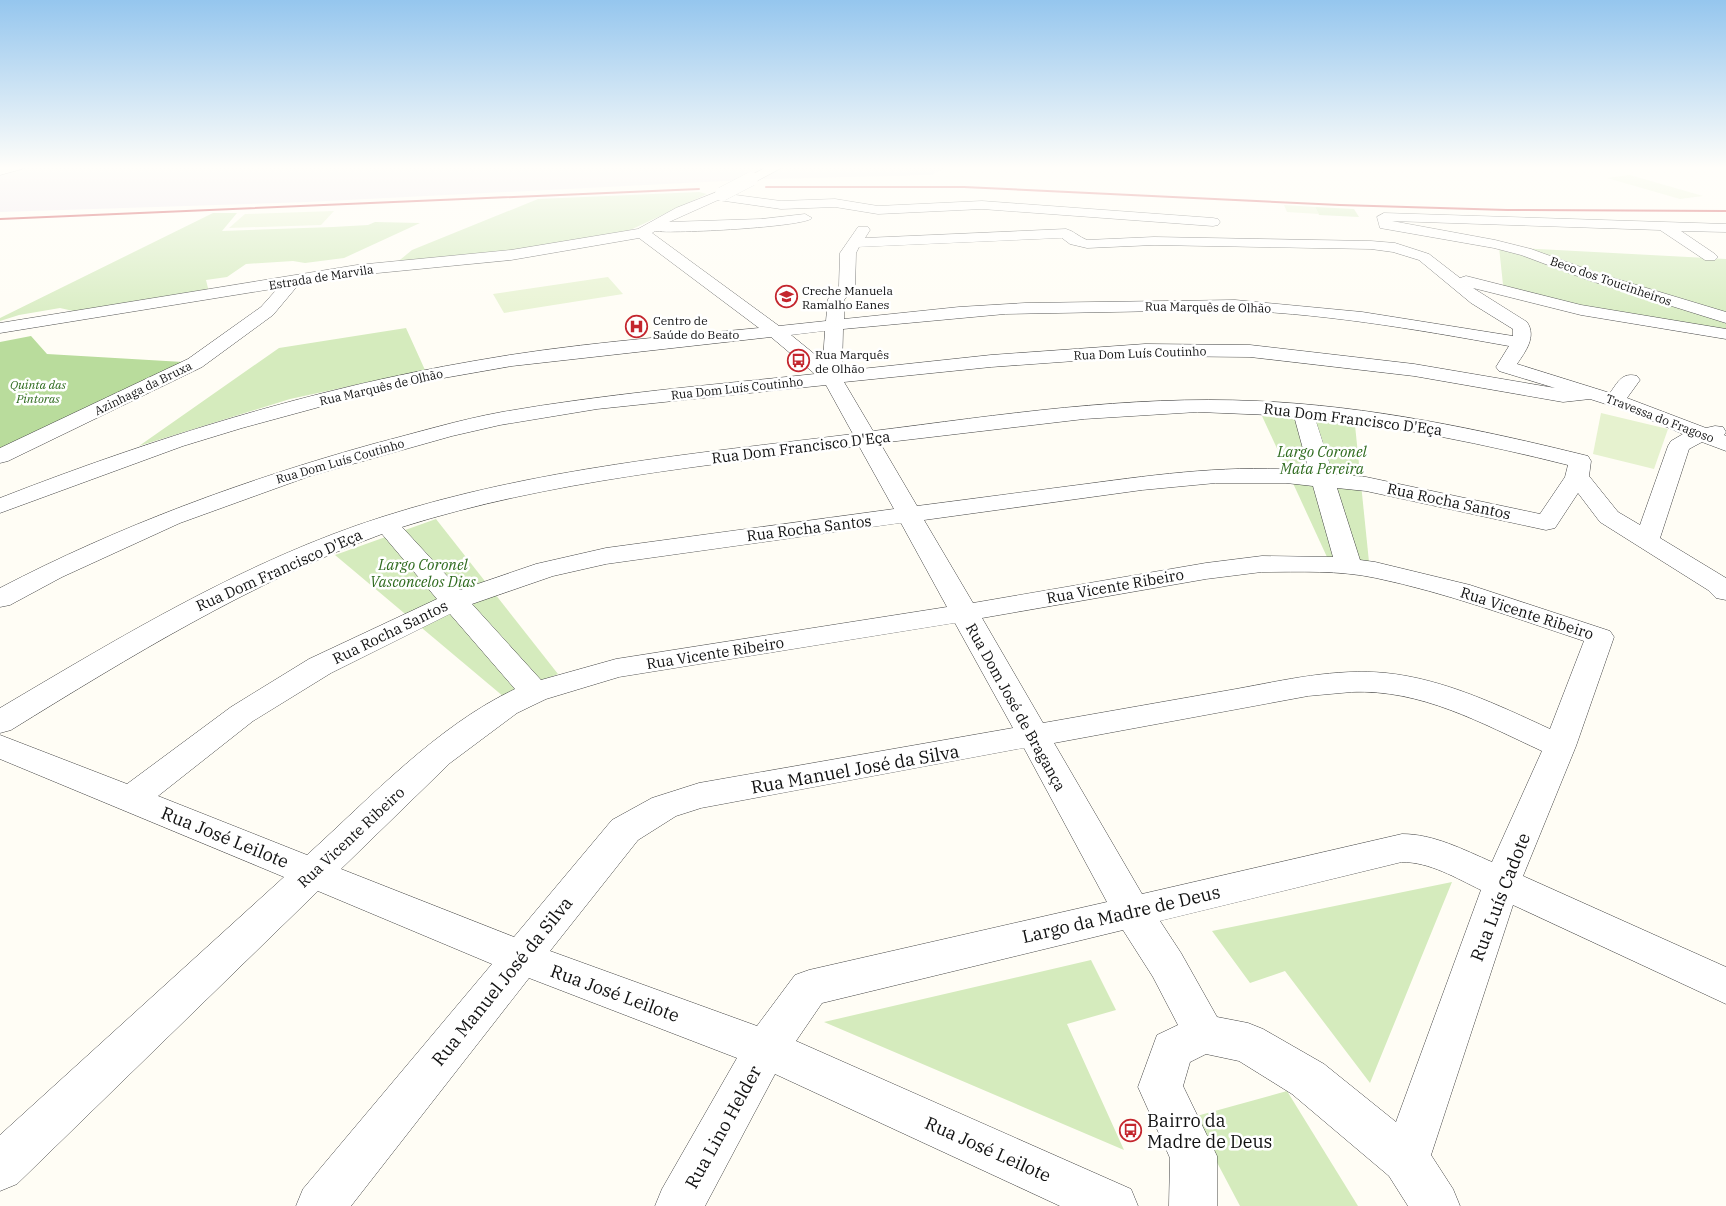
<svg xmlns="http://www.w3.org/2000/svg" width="1726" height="1206" font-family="'IBM Plex Serif',serif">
	<rect width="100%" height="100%" fill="#fffdf5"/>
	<path fill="#eee6ef" d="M0,166H950L931,175L764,179L307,202L0,212Z"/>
	<g fill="#d5ebbd">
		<path d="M699,192L707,194L626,232L500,255L395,264L412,250L538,199Z"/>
		<path d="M1315,207L1354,209L1359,217L1319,215Z"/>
		<path d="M213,213H237L222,231L333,227L368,225L375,222L420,223L344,258L305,263L293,261L246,264L227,277L206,280L209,292L82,313L60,308L19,315L0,321V318Z"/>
		<path d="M1499,247L1726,259V339L1504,294Z"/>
		<path d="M406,328L425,370L290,399L139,446L279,348Z"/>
		<path d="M1262,416L1355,425L1369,562L1327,557Z"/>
		<path d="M436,519L558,674L504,697L335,555Z"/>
		<path d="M1452,882L1370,1083L1285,971L1250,983L1212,931Z"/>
		<path d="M1091,960L1116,1010L1067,1024L1124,1150L824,1022Z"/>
		<path d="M1287,1091L1358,1206H1240L1193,1117Z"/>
	</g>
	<path fill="#b9dc9c" d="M31,336L47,354L183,362L0,450V342Z"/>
	<g fill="#e6f2cf">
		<path d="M1630,175L1703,196L1680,199L1607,178Z"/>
		<path d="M1284,205L1315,207L1319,214L1287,212Z"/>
		<path d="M334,211L321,225L229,228L245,214Z"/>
		<path d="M608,277L623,294L504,313L493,294Z"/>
		<path d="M1601,413L1668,429L1654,469L1593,454Z"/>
	</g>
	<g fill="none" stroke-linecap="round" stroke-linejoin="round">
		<defs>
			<g id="minor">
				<path d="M24,166L22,169L0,175V167Z"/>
				<path d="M768,166H785L755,182H747L745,179Z"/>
				<path d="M722,190L728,194L781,201L835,199L878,206L982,201L1213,218L1218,219L1220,222L1218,225L1213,226L982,209L878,214L835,207L781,209L718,200L669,222L761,219L805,214L812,218C805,227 672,234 655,231L652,233L779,326L826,321L828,299L839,286L840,253L858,227H868L870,230L865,238L1066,229C1074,231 1079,237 1087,240L1154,237L1371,241L1395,243L1429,254L1460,278L1466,276L1581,305L1726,329V339L1581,315L1473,288L1527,322C1537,337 1525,352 1517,364L1610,393C1618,382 1622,372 1637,376L1640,380L1627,398L1706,428L1715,426L1723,427L1726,432L1724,435L1726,436V451L1702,442L1689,449L1660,538L1726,578V600L1716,598L1708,590L1600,522L1578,493L1555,528L1546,530L1366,491L1337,488L1360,560L1375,562L1470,585L1610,631L1614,637L1576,746L1523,876L1726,967V1004L1513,905L1431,1155L1453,1189L1460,1206H1408L1389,1176L1292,1094L1239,1061L1206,1054L1190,1062L1183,1086L1217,1156V1206H1169L1170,1158L1138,1087L1157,1035L1178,1025L1153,977L1123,930L822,1003L796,1041L1131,1189L1138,1206H1060L775,1074L705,1206H655L662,1189L737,1058L529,978L351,1206H296L303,1189L492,964L318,891L17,1184L0,1191V1135L284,877L0,759V735L127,784L231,707L309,659L437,599L382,534C250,583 131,656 11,730L0,733V708C122,636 247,560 382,517C535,468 694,454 853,434L826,385L597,409L500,425L452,436L310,476L180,523L62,577L10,605L0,607V588C119,526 244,480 373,444C416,433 458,420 502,412C605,394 710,385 815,374L771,337L512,366L415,383L356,397L242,428L183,446L0,513V498C154,438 311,389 474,361C568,344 664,337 759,328L639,238L511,260L357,275L299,284L273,315L202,367L8,461L0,463V448L188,359L261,307L278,288L0,333V323L357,265L511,250L638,229L676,208ZM1062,238L1070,244L1087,248L1154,245L1371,249L1393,252L1419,260L1471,303L1513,329V336L1362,312L1235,300L1025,303L959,307L844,319V300L855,287L856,253L859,247ZM1220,310C1317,312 1414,329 1509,346L1496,367L1499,371L1555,388L1414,364L1250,345L1145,344L991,355L842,371L843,329L1005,314ZM825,331L823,361L791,335ZM1145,356L1250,357L1414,376L1563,402L1590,399L1631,412L1683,434L1671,441L1668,446L1640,525L1618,512L1589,476L1591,461L1588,456C1479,429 1369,406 1257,401C1128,395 1000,415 873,431L844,382L991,367ZM1198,412L1294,416L1309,471C1235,464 1160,474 1086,484C1030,491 973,499 917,506L880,443L1084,419ZM1315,418C1401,427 1484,444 1568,465L1565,477L1540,514L1366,477L1333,474ZM859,446L894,509L606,548L536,564L460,590L402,527C551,480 705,466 859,446ZM1216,483H1286L1313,486L1333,557L1262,556L1206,563L973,603L924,520L1142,490ZM901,523L947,607L616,659L541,680L472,604L553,576L606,564ZM1262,572C1300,572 1339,570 1376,578C1447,593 1515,618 1584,641L1550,729C1498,705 1444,679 1386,673C1336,668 1285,680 1236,689C1172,700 1107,712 1043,723L982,618L1206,579ZM450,614L515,689C437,726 371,797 307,855L158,796L253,721L331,673ZM955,623L1013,728L699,783L652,798L612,820L514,937L341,869L450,763L517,713L546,699L619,677ZM1352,692C1421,689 1481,723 1542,751L1492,862C1464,850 1434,834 1402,834L1142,894L1054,743L1308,696ZM1024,748L1107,902L809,970L795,975L757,1026L550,951L638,840L676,816L701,808ZM1402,862C1430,862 1456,878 1481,890L1396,1122L1324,1064L1263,1029L1248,1023L1217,1017L1181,953L1160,921Z"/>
				<path d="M1384,213L1726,224V232L1681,231L1715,254L1718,257L1715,260H1705L1660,230L1392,221L1495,240L1531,249L1600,274L1726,312V323L1588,280L1521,255L1494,248L1380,228L1377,217Z"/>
			</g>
		</defs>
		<use href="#minor" stroke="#444" stroke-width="1"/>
		<use href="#minor" fill="#fff" fill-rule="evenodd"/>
		<g stroke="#c4262e" stroke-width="2">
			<path d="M766,187H964L1340,205L1507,210L1726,211"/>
			<path d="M0,219L699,189"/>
		</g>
		<defs>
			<path id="minor-bridge" d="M722,194L751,179"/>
		</defs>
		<use href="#minor-bridge" stroke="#444" stroke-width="14" stroke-linecap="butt"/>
		<use href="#minor-bridge" stroke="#fff" stroke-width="14"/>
	</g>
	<linearGradient id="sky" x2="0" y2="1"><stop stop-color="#95c6ee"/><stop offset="0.5" stop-color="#fffefa"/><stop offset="1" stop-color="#fffefa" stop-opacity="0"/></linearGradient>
	<rect width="1726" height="335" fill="url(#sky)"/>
	<defs>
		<symbol id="school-ring" viewBox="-11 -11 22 22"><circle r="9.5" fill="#fff" stroke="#c4262e" stroke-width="1.5"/><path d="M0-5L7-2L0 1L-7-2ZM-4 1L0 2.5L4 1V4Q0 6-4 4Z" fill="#c4262e"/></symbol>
		<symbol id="hospital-ring" viewBox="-11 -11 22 22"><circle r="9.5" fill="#fff" stroke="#c4262e" stroke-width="1.5"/><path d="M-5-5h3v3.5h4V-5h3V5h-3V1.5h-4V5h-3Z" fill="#c4262e"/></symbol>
		<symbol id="bus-ring" viewBox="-11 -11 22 22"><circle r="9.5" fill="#fff" stroke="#c4262e" stroke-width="1.5"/><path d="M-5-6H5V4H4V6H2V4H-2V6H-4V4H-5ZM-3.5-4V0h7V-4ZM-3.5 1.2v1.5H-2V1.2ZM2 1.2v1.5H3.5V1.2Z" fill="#c4262e"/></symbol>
	</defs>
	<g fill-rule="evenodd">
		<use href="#school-ring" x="774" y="284" width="25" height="25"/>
		<use href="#hospital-ring" x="624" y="314" width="25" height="25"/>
		<use href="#bus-ring" x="786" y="348" width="25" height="25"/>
		<use href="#bus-ring" x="1118" y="1118" width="25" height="25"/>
	</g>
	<g text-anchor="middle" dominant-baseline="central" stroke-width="5" stroke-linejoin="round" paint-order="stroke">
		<g font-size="12" fill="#111" stroke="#fff">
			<text transform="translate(321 277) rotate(-9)">Estrada de Marvila</text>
			<text transform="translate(1611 281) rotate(19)">Beco dos Toucinheiros</text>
			<text transform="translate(1208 307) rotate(1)">Rua Marquês de Olhão</text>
			<text transform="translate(1140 353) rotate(-2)">Rua Dom Luís Coutinho</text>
			<text transform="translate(381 387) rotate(-13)">Rua Marquês de Olhão</text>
			<text transform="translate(143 388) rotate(-26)">Azinhaga da Bruxa</text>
			<text transform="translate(737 388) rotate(-6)">Rua Dom Luís Coutinho</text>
			<text transform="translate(1660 418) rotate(21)">Travessa do Fragoso</text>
			<text transform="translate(340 461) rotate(-16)">Rua Dom Luís Coutinho</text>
		</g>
		<g font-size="12" fill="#111" stroke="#fff" text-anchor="start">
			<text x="802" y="290">Creche Manuela<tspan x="802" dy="14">Ramalho Eanes</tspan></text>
			<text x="653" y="320">Centro de<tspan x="653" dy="14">Saúde do Beato</tspan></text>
			<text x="815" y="354">Rua Marquês<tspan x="815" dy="14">de Olhão</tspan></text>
		</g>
		<g font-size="12" font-style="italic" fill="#2f6b1f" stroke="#fff">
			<text x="38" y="384">Quinta das<tspan x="38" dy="14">Pintoras</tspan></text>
		</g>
		<g font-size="15" fill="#111" stroke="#fff">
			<text transform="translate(1353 419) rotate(7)">Rua Dom Francisco D'Eça</text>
			<text transform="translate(801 447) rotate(-7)">Rua Dom Francisco D'Eça</text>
			<text transform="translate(1449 501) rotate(12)">Rua Rocha Santos</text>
			<text transform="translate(809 528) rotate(-7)">Rua Rocha Santos</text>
			<text transform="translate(279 570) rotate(-24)">Rua Dom Francisco D'Eça</text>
			<text transform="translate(1115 586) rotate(-10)">Rua Vicente Ribeiro</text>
			<text transform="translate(1527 613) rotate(18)">Rua Vicente Ribeiro</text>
			<text transform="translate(390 632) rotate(-26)">Rua Rocha Santos</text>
			<text transform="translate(715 653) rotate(-9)">Rua Vicente Ribeiro</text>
			<text transform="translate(1016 707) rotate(61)">Rua Dom José de Bragança</text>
			<text transform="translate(351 837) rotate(-43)">Rua Vicente Ribeiro</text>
		</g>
		<g font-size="15" font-style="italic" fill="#2f6b1f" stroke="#fff">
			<text x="1322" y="451">Largo Coronel<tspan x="1322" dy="17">Mata Pereira</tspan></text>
			<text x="423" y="564">Largo Coronel<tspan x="423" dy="17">Vasconcelos Dias</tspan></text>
		</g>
		<g font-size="18" fill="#111" stroke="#fff">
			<text transform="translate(855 769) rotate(-10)">Rua Manuel José da Silva</text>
			<text transform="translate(225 837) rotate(22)">Rua José Leilote</text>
			<text transform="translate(1500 897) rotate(-69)">Rua Luís Cadote</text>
			<text transform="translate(1121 914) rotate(-13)">Largo da Madre de Deus</text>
			<text transform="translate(502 981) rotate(-51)">Rua Manuel José da Silva</text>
			<text transform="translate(615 993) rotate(20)">Rua José Leilote</text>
			<text transform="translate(723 1127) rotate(-61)">Rua Lino Helder</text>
			<text transform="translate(988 1149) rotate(24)">Rua José Leilote</text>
		</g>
		<g font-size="18" fill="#111" stroke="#fff" text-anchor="start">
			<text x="1147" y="1120">Bairro da<tspan x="1147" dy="21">Madre de Deus</tspan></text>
		</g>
	</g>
</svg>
